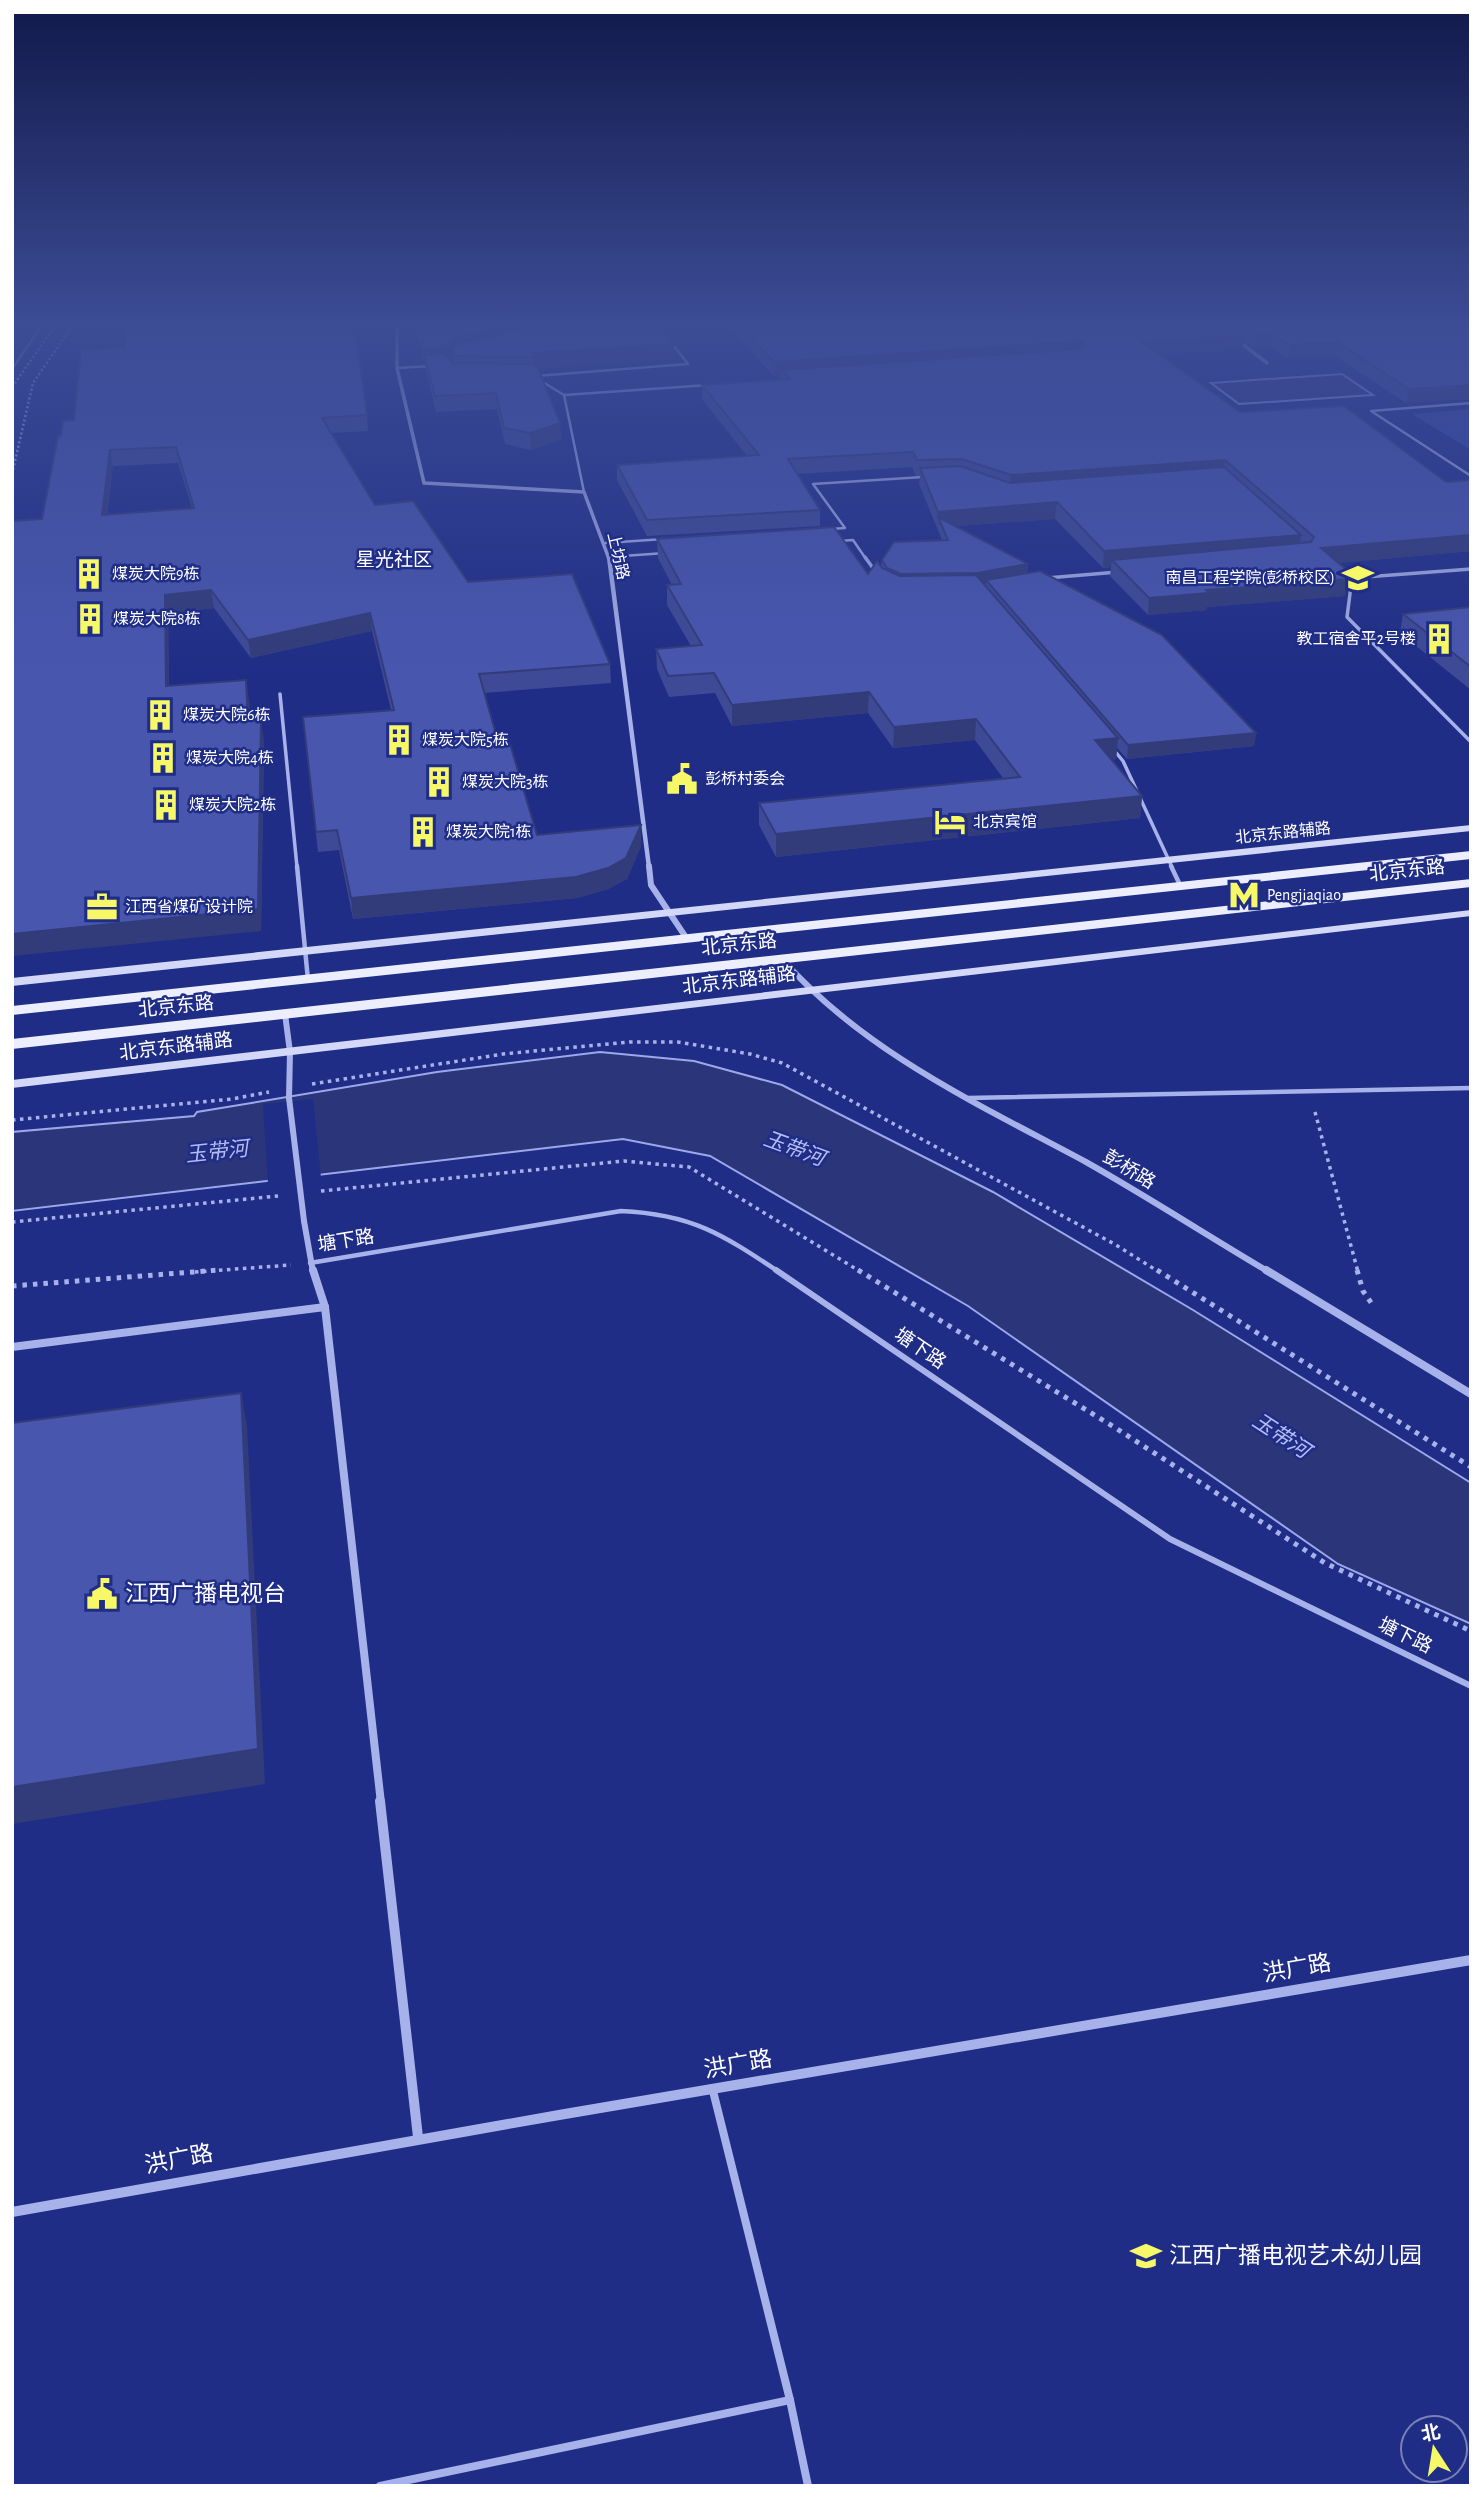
<svg xmlns="http://www.w3.org/2000/svg" width="1483" height="2498" font-family="'Alegreya Sans','Noto Sans SC',sans-serif">
	<rect width="100%" height="100%" fill="#1f2d86"/>
	<path fill="#3646a5" d="M1471,409V450L1412,414Z"/>
	<g fill="#2b3579" stroke="#9ca8eb" stroke-width="2">
		<path d="M12,322H44L12,369Z"/>
		<path d="M1342,374L1373,395L1239,404L1211,383Z"/>
		<path d="M600,1052L694,1061L782,1085L993,1192L1193,1310L1471,1483V1624L1338,1564L968,1306L710,1156L623,1139L12,1211V1132L194,1116L197,1112L437,1072Z"/>
	</g>
	<path fill="#1f2d86" d="M313,1099L321,1178L268,1184L263,1104Z"/>
	<g fill="none" stroke-linecap="round" stroke-linejoin="round">
		<g stroke="#a8b2ea" stroke-width="2.5" stroke-dasharray="2 2.5" stroke-linecap="butt">
			<path d="M12,387L58,322"/>
			<path d="M12,474L33,383L75,322"/>
		</g>
		<g stroke="#a8b2ea" stroke-width="3.5" stroke-dasharray="3.5 4.5" stroke-linecap="butt">
			<path d="M312,1084L503,1054L630,1042H678L750,1054L782,1063L1116,1245L1159,1272"/>
			<path d="M1315,1112L1358,1272"/>
			<path d="M12,1120L232,1099L269,1092"/>
			<path d="M321,1191L624,1161L689,1167L861,1272"/>
			<path d="M12,1222L278,1196"/>
			<path d="M195,1272L291,1265"/>
		</g>
		<g stroke="#a8b2ea" stroke-width="5" stroke-dasharray="4.5 6" stroke-linecap="butt">
			<path d="M858,1270L1114,1427L1325,1563L1471,1631"/>
			<path d="M1157,1270L1471,1467"/>
			<path d="M1357,1270L1363,1291L1372,1304"/>
			<path d="M12,1286L219,1270"/>
		</g>
		<g stroke="#a8b2ea" stroke-width="2.5">
			<path d="M397,368L432,366"/>
			<path d="M535,376L688,364L670,341"/>
			<path d="M538,379L564,395L584,492"/>
			<path d="M564,395L708,385"/>
			<path d="M1471,403L1371,411L1471,476"/>
			<path d="M831,529L845,528L813,484L923,477"/>
			<path d="M839,541L853,540L866,559"/>
			<path d="M605,543L664,539"/>
			<path d="M609,557L665,553"/>
		</g>
		<g stroke="#a8b2ea" stroke-width="3.5">
			<path d="M865,557L875,571"/>
			<path d="M1471,569L1352,578L1347,617L1471,742"/>
			<path d="M1047,578L1118,572"/>
			<path d="M280,694L297,867"/>
			<path d="M1113,749L1123,761L1172,867"/>
		</g>
		<g stroke="#a8b2ea" stroke-width="4.5">
			<path d="M297,866L308,980"/>
			<path d="M1171,866L1181,887"/>
			<path d="M968,1098L1471,1088"/>
			<path d="M310,1263L621,1211C691,1214 722,1234 779,1272"/>
		</g>
		<path stroke="#a8b2ea" stroke-width="6" d="M776,1270L1170,1539L1471,1686"/>
		<g stroke="#a8b2ea" stroke-width="8">
			<path d="M713,2091L790,2400L808,2486"/>
			<path d="M380,2486L790,2400"/>
		</g>
		<g stroke="#a8b2ea" stroke-width="3.5">
			<path d="M397,322V368L424,483L584,492L609,559"/>
			<path d="M1237,340L1267,363"/>
		</g>
		<path stroke="#a8b2ea" stroke-width="4.5" d="M609,557L649,867"/>
		<g stroke="#a8b2ea" stroke-width="6">
			<path d="M649,866L651,885L687,939"/>
			<path d="M782,959C864,1052 978,1104 1086,1162C1148,1197 1208,1236 1269,1272"/>
			<path d="M285,1014L290,1052L289,1098"/>
			<path d="M304,1221L313,1272"/>
		</g>
		<g stroke="#a8b2ea" stroke-width="8">
			<path d="M313,1270L325,1307L381,1803"/>
			<path d="M1266,1270L1471,1394"/>
			<path d="M12,1347L325,1307"/>
		</g>
		<g stroke="#a8b2ea" stroke-width="10">
			<path d="M380,1801L418,2137"/>
			<path d="M12,2212L559,2115L1471,1960"/>
		</g>
		<g fill="#d3d8f8" fill-rule="evenodd">
			<path d="M1471,825V831L12,986V978Z"/>
			<path d="M1471,910V916L12,1088V1080Z"/>
		</g>
		<g fill="#eceefe" fill-rule="evenodd">
			<path d="M1471,851V859L12,1015V1006Z"/>
			<path d="M1471,879V887L12,1049V1039Z"/>
		</g>
		<path stroke="#a8b2ea" stroke-width="6" d="M289,1098L304,1221"/>
	</g>
	<g fill="#3e4a96" fill-rule="evenodd">
		<path d="M413,322H1218V324H1223L1221,322H1471V330H1469L1406,403L1335,356L1288,359L1272,348L1255,349L1243,339L1242,349L1160,354L1240,412L1446,482L1471,480V551L1338,563L1345,596L1207,607V610L1148,615L1110,576L1111,567L1103,568L1055,519L956,526L1028,564L1027,573L1256,733L1254,746L1127,759L1117,748L1116,760H1112L1142,796L1140,818L776,857L759,825V803L1003,778L975,740L893,748L868,713L732,726L715,693L669,697L657,669L656,649L691,646L667,605V585H672L658,558L657,539L868,574L881,567L882,560L942,540L919,484L920,476H916L912,467L797,474L820,510V526L647,536L617,480V465L747,456L702,399V385L781,379V376H774L729,328L669,332L662,325H660L674,344V359L538,368L560,423L561,440L531,450L505,444L497,409L436,412L426,370L425,362L424,363L422,357L421,345ZM453,354V363L449,358Z"/>
		<path d="M367,415L368,431L331,433L375,505L468,582L610,664L611,683L484,693L499,745L537,835L641,846L627,879L608,889L577,898L353,919L339,850L318,852L303,717L391,710L372,631L251,658L214,608L168,613L169,686L249,699L250,720L264,740L261,931L42,519L61,436L74,420ZM178,463L192,508L107,515L113,466Z"/>
		<path d="M1471,607V690L1400,633L1403,614Z"/>
	</g>
	<g fill="#323c7a">
		<path d="M524,322H607L556,328L453,353L452,350L453,354L447,361L424,355L425,362L424,363L422,349L452,339Z"/>
		<path d="M669,322H729V328L669,332Z"/>
		<path d="M1157,322H1218L1217,330L1155,335Z"/>
		<path d="M1450,322H1471V330L1448,331Z"/>
		<path d="M1273,334L1272,348L1255,349L1257,335Z"/>
		<path d="M1244,336L1242,349L1141,355L1142,342Z"/>
		<path d="M1082,341L1081,355L781,370V376H774V362Z"/>
		<path d="M1337,342L1335,356L1288,359L1290,345Z"/>
		<path d="M674,344V359L534,369L533,357L532,353Z"/>
		<path d="M1471,385V399L1406,403L1409,389Z"/>
		<path d="M560,423L561,440L531,450L530,433Z"/>
		<path d="M110,450L113,466L104,532L102,515Z"/>
		<path d="M1225,460L1223,475L1010,491L1011,475Z"/>
		<path d="M1057,502L1055,519L943,527L938,517L937,528L938,512Z"/>
		<path d="M1301,535L1299,552L1112,560L1111,567L1103,568L1104,551Z"/>
		<path d="M1471,535V551L1318,565L1321,548Z"/>
		<path d="M1028,564L1027,577L986,580V584L977,586V573Z"/>
		<path d="M1348,579L1345,596L1207,607V610L1148,615L1149,598L1206,590Z"/>
		<path d="M211,590L214,608L168,613L169,705L166,686L165,595Z"/>
		<path d="M370,613L372,631L251,658L248,640Z"/>
		<path d="M246,680L249,699L251,739L248,720Z"/>
		<path d="M869,692L868,713L732,726V705Z"/>
		<path d="M976,719L975,740L893,748L894,727Z"/>
		<path d="M261,721L264,740L261,931L12,956V934Z"/>
		<path d="M1256,733L1254,746L1127,759L1128,745Z"/>
		<path d="M1118,738L1116,760L1093,762L1095,740Z"/>
		<path d="M1142,796L1140,818L776,857V834Z"/>
		<path d="M641,825V846L627,879L608,889L577,898L353,919L351,898Z"/>
		<path d="M241,1393L247,1426L265,1784L12,1824V1787Z"/>
	</g>
	<g fill="#4856ae" stroke="#323c7a" stroke-width="2" fill-rule="evenodd">
		<path d="M126,322H351L358,348L367,415L322,418L375,505L413,501L468,582L572,574L610,664L479,674L499,745L510,744L537,835L641,825L626,858L608,868L576,877L351,898L337,830L316,832L303,717L394,710L370,613L248,640L211,590L165,595L166,686L246,680L248,720L261,721L258,909L12,934V521L42,519L58,436H61L63,421L74,420L81,350L125,347ZM176,447L194,508L102,515L110,450Z"/>
		<path d="M417,322H524L452,339L446,347L422,349L421,343H424Z"/>
		<path d="M552,322H658L674,344L532,353L533,357L455,356L452,350L455,345Z"/>
		<path d="M736,322H1145L1155,329L1228,324L1244,336L1142,342L1240,412L1344,406L1446,482L1471,480V535L1321,548L1349,572L1348,579L1206,590L1209,593L1149,598L1112,560L1311,542L1314,537L1225,460L1011,475L962,459L917,460L913,452L788,459L820,510L647,520L617,465L759,455L702,385L790,379L781,370L1082,349L1085,346L1082,341L774,362Z"/>
		<path d="M1240,322H1442L1453,329H1458L1460,324L1471,331V385L1409,389L1337,342L1290,345L1273,334L1257,335Z"/>
		<path d="M445,354L453,363L532,364L538,368L560,423L530,433L504,428L496,393L435,396L424,355Z"/>
		<path d="M960,466L1010,483L1224,467L1301,535L1104,551L1057,502L938,512L920,468Z"/>
		<path d="M938,517L1028,564L977,573L901,574L887,568L882,560L894,542L948,540Z"/>
		<path d="M834,527L868,574L877,561L882,568L900,576L976,575L1118,738L1095,740L1142,796L776,834L759,803L1020,777L976,719L894,727L869,692L732,705L714,673L668,676L656,649L702,645L667,585L681,584L657,539Z"/>
		<path d="M1040,571L1162,635L1256,733L1128,745L986,580Z"/>
		<path d="M1471,607V667L1403,614Z"/>
		<path d="M241,1393L258,1749L12,1787V1423Z"/>
	</g>
	<linearGradient id="sky" x2="0" y2="1"><stop stop-color="#11194a"/><stop offset="0.48" stop-color="#3c4c95"/><stop offset="1" stop-color="#3c4c95" stop-opacity="0"/></linearGradient>
	<rect width="1483" height="672" fill="url(#sky)"/>
	<defs>
		<symbol id="building-bare" viewBox="-9 -9 18 18"><path d="M-4-6H4V6H1V3H-1V6H-4ZM-2.5-4.3h1.7v1.8h-1.7ZM.8-4.3h1.7v1.8H.8ZM-2.5-1h1.7V.8h-1.7ZM.8-1h1.7V.8H.8Z" fill="#f6f868" stroke="#1f2d86" stroke-width="2.5" paint-order="stroke"/></symbol>
		<symbol id="university-bare" viewBox="-9 -9 18 18"><path d="M0-5L7-2L0 1L-7-2ZM-4 1L0 2.5L4 1V4Q0 6-4 4Z" fill="#f6f868" stroke="#1f2d86" stroke-width="2.5" paint-order="stroke"/></symbol>
		<symbol id="civic-bare" viewBox="-9 -9 18 18"><path d="M-.6-6.5H3V-4.5H.6V-3L4-1V1h2V6H-6V1h2V-1L-.6-3ZM-1.2 2.5V6h2.4V2.5Z" fill="#f6f868" stroke="#1f2d86" stroke-width="2.5" paint-order="stroke"/></symbol>
		<symbol id="hotel-bare" viewBox="-9 -9 18 18"><path d="M-6-4.5h1.5V1H6V5H4.5V3h-9V5H-6ZM-4 0a1.8 1.8 0 1 1 3.6 0ZM.5 0V-2.5h3Q6-2.5 6 0Z" fill="#f6f868" stroke="#1f2d86" stroke-width="2.5" paint-order="stroke"/></symbol>
		<symbol id="metro-bare" viewBox="-9 -9 18 18"><path d="M-5.5 5V-5H-3L0 0L3-5H5.5V5H3V-.5L0 4L-3-.5V5Z" fill="#f6f868" stroke="#1f2d86" stroke-width="2.5" paint-order="stroke"/></symbol>
		<symbol id="office-bare" viewBox="-9 -9 18 18"><path d="M-6-3h4V-5.5h4V-3h4V5H-6ZM-1-4.5V-3h2v-1.5ZM-6 0V1H6V0Z" fill="#f6f868" stroke="#1f2d86" stroke-width="2.5" paint-order="stroke"/></symbol>
		<symbol id="school-bare" viewBox="-9 -9 18 18"><path d="M0-5L7-2L0 1L-7-2ZM-4 1L0 2.5L4 1V4Q0 6-4 4Z" fill="#f6f868" stroke="#1f2d86" stroke-width="2.5" paint-order="stroke"/></symbol>
	</defs>
	<g fill-rule="evenodd">
		<use href="#building-bare" x="67" y="552" width="44" height="44"/>
		<use href="#university-bare" x="1336" y="556" width="44" height="44"/>
		<use href="#building-bare" x="68" y="597" width="44" height="44"/>
		<use href="#building-bare" x="1417" y="617" width="44" height="44"/>
		<use href="#building-bare" x="138" y="693" width="44" height="44"/>
		<use href="#building-bare" x="377" y="718" width="44" height="44"/>
		<use href="#building-bare" x="141" y="736" width="44" height="44"/>
		<use href="#civic-bare" x="660" y="757" width="44" height="44"/>
		<use href="#building-bare" x="417" y="760" width="44" height="44"/>
		<use href="#building-bare" x="144" y="783" width="44" height="44"/>
		<use href="#hotel-bare" x="928" y="800" width="44" height="44"/>
		<use href="#building-bare" x="401" y="810" width="44" height="44"/>
		<use href="#metro-bare" x="1222" y="873" width="44" height="44"/>
		<use href="#office-bare" x="80" y="885" width="44" height="44"/>
		<use href="#civic-bare" x="80" y="1572" width="44" height="44"/>
		<use href="#school-bare" x="1124" y="2234" width="44" height="44"/>
	</g>
	<g text-anchor="middle" dominant-baseline="central" stroke-width="5" stroke-linejoin="round" paint-order="stroke">
		<g font-size="16" fill="#fff" stroke="#1f2d86">
			<text transform="translate(618 556) rotate(77)">上坊路</text>
			<text transform="translate(1283 833) rotate(-6)">北京东路辅路</text>
		</g>
		<g font-size="16" fill="#fff" stroke="#1f2d86" text-anchor="start">
			<text x="112" y="574">煤炭大院9栋</text>
			<text x="1335" y="578" text-anchor="end">南昌工程学院(彭桥校区)</text>
			<text x="113" y="619">煤炭大院8栋</text>
			<text x="1416" y="639" text-anchor="end">教工宿舍平2号楼</text>
			<text x="183" y="715">煤炭大院6栋</text>
			<text x="422" y="740">煤炭大院5栋</text>
			<text x="186" y="758">煤炭大院4栋</text>
			<text x="705" y="779">彭桥村委会</text>
			<text x="462" y="782">煤炭大院3栋</text>
			<text x="189" y="805">煤炭大院2栋</text>
			<text x="973" y="822">北京宾馆</text>
			<text x="446" y="832">煤炭大院1栋</text>
			<text x="1267" y="895">Pengjiaqiao</text>
			<text x="125" y="907">江西省煤矿设计院</text>
		</g>
		<g font-size="19" fill="#fff" stroke="#1f2d86">
			<text x="394" y="560">星光社区</text>
		</g>
		<g font-size="19" fill="#fff" stroke="#1f2d86">
			<text transform="translate(1407 871) rotate(-6)">北京东路</text>
			<text transform="translate(739 945) rotate(-6)">北京东路</text>
			<text transform="translate(739 981) rotate(-7)">北京东路辅路</text>
			<text transform="translate(176 1007) rotate(-6)">北京东路</text>
			<text transform="translate(176 1047) rotate(-7)">北京东路辅路</text>
			<text transform="translate(1129 1170) rotate(31)">彭桥路</text>
			<text transform="translate(346 1241) rotate(-9)">塘下路</text>
			<text transform="translate(920 1349) rotate(34)">塘下路</text>
			<text transform="translate(1405 1636) rotate(26)">塘下路</text>
		</g>
		<g font-size="21" font-style="italic" fill="#b4bdf1" stroke="#1f2d86">
			<text transform="translate(794 1149) rotate(20)">玉带河</text>
			<text transform="translate(217 1152) rotate(-6)">玉带河</text>
			<text transform="translate(1281 1436) rotate(33)">玉带河</text>
		</g>
		<g font-size="23" fill="#fff" stroke="#1f2d86" text-anchor="start">
			<text x="125" y="1594">江西广播电视台</text>
			<text x="1169" y="2256">江西广播电视艺术幼儿园</text>
		</g>
		<g font-size="23" fill="#fff" stroke="#1f2d86">
			<text transform="translate(1297 1969) rotate(-10)">洪广路</text>
			<text transform="translate(738 2065) rotate(-10)">洪广路</text>
			<text transform="translate(179 2160) rotate(-11)">洪广路</text>
		</g>
	</g>
	<rect width="1483" height="2498" fill="none" stroke="#ffffff" stroke-width="28"/>
	<g transform="translate(1434 2449) rotate(348)"><circle r="33" fill="#1f2d86" stroke="#7981b6" stroke-width="2"/>
	<path d="M0-5L12 26L0 18L-12 26Z" fill="#f6f868"/>
	<text y="-10" font-size="19" font-weight="bold" text-anchor="middle" fill="#ffffff">北</text>
	</g>
</svg>
